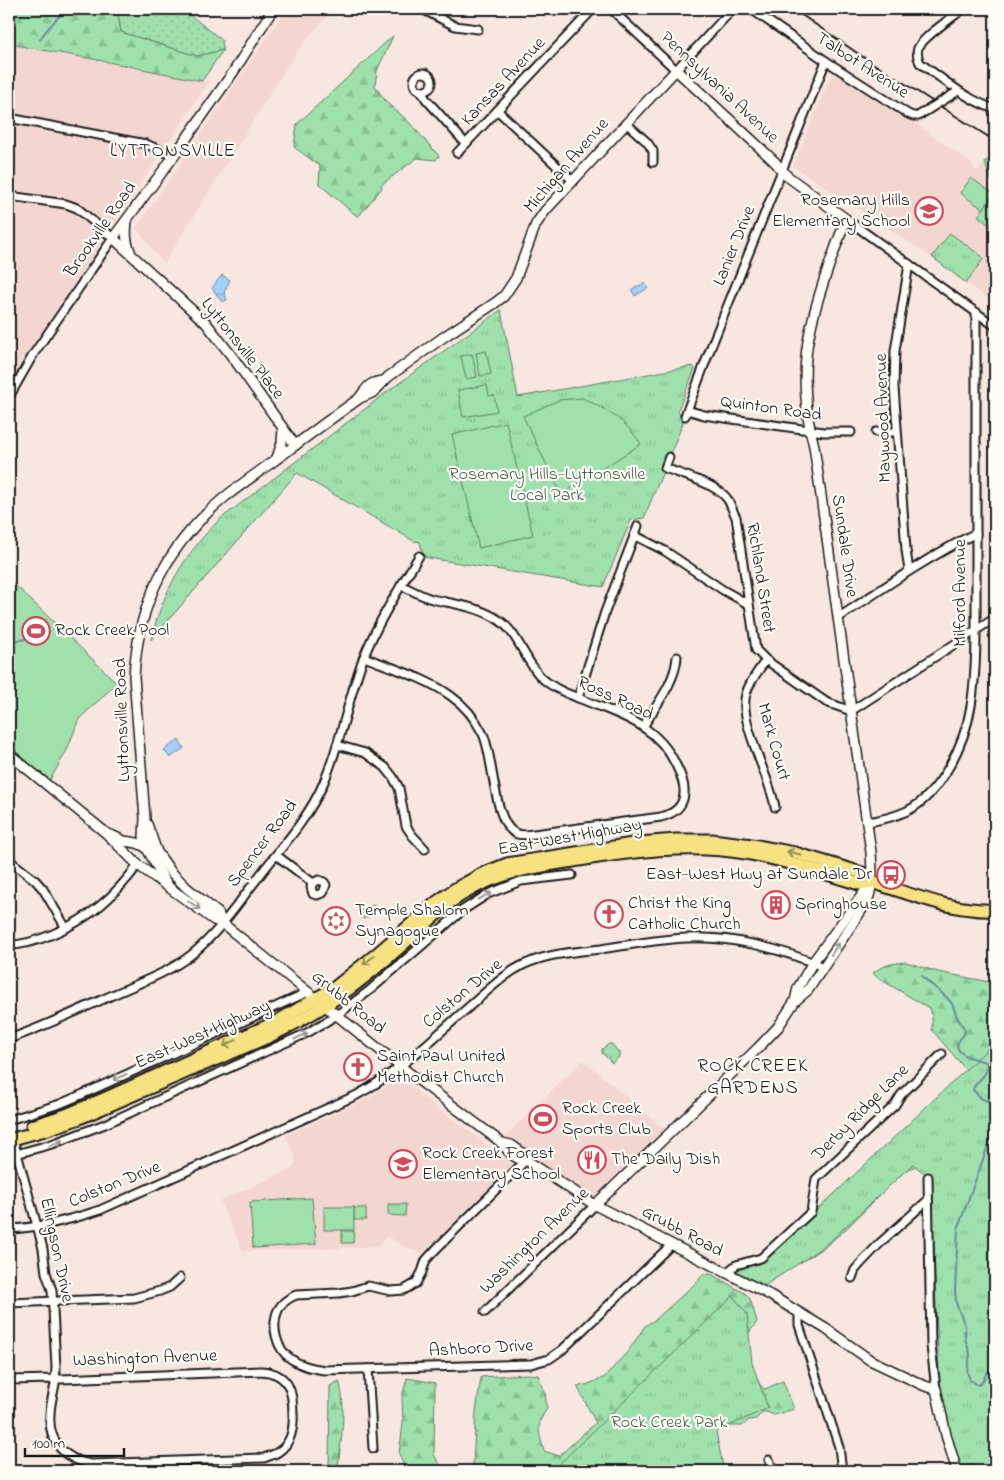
<svg xmlns="http://www.w3.org/2000/svg" width="1004" height="1480" font-family="'Indie Flower',sans-serif">
	<defs>
		<pattern id="grass-dots" width="8" height="8" patternUnits="userSpaceOnUse" patternTransform="scale(1.25)"><rect width="8" height="8" fill="#9ee1ac"/><path d="M2 2h.1M6 6h.1" fill="none" stroke="#88c093" stroke-width="1.8" stroke-linecap="round"/></pattern>
		<pattern id="forest-firs" width="22" height="20" patternUnits="userSpaceOnUse" patternTransform="scale(1.25)"><rect width="22" height="20" fill="#9ee1ac"/><path d="M5 1l3.5 6h-7zM16 11l3.5 6h-7z" fill="#88c093"/></pattern>
		<pattern id="park-tufts" width="24" height="20" patternUnits="userSpaceOnUse" patternTransform="scale(1.25)"><rect width="24" height="20" fill="#9ee1ac"/><path d="M3 7l-1-3M5 7V3M7 7l1-3M15 17l-1-3M17 17v-4M19 17l1-3" fill="none" stroke="#88c093"/></pattern>
		<pattern id="water-ripples" width="26" height="14" patternUnits="userSpaceOnUse" patternTransform="scale(1.25)"><rect width="26" height="14" fill="#a1d1fd"/><path d="M2 4q2-2 4 0t4 0M15 11q2-2 4 0t4 0" fill="none" stroke="#8ab3d8"/></pattern>
	</defs>
	<rect width="100%" height="100%" fill="#f8e6e0"/>
	<filter id="ink" filterUnits="userSpaceOnUse"><feTurbulence type="fractalNoise" baseFrequency=".02" numOctaves="2"/><feDisplacementMap in="SourceGraphic" scale="10" xChannelSelector="R" yChannelSelector="G"/><feConvolveMatrix kernelMatrix="1 2 1 2 8 2 1 2 1" color-interpolation-filters="sRGB"/></filter>
	<g filter="url(#ink)">
		<g fill="#f4d6d0">
			<path d="M287,9H334L309,36L289,63L164,264L136,228Z"/>
			<path d="M9,44L209,82L23,360L9,388Z"/>
			<path d="M836,73L883,105L897,112L918,125L971,163L974,169L978,171L986,160L995,164V304L924,252L793,166L829,80Z"/>
			<path d="M583,1060L669,1133L595,1205L503,1139Z"/>
			<path d="M395,1080H403L435,1106L511,1162V1167L422,1253L402,1246L387,1236L378,1247L243,1251L220,1201L293,1168L295,1161V1156L286,1137L287,1135L369,1098Z"/>
		</g>
		<path fill="url(#grass-dots)" stroke="#5d7e64" d="M117,9H182L222,40L223,50L197,56L121,32Z"/>
		<g fill="url(#forest-firs)" stroke="#5d7e64">
			<path d="M9,9H117L121,32L197,56L223,50L202,81L98,60L9,44Z"/>
			<path d="M393,36L377,71L375,86L387,103L407,120L439,156L436,160L417,158L381,185L382,188L358,217L319,184L320,166L294,147L297,124Z"/>
			<path d="M906,962L938,972L995,983V1471L936,1168C921,1165 916,1164 902,1173L846,1229L826,1246L798,1264L967,1071L932,1030V1015L929,1008L878,978L873,973C883,965 893,963 906,962Z"/>
			<path d="M703,1274H711L746,1294L750,1299L757,1321C755,1327 748,1332 747,1338C746,1349 754,1384 765,1389L783,1381L794,1409L774,1415L767,1412H763L756,1419L749,1420L742,1426H731L714,1421L720,1471H470L473,1464L476,1412L481,1377L527,1374L538,1375L545,1392L547,1409C535,1425 539,1433 544,1451L559,1456L585,1432L596,1423L577,1386L586,1385L605,1377L629,1350L645,1326L656,1319L698,1281Z"/>
			<path d="M407,1378L435,1383L434,1455L444,1471H406L399,1454L403,1424L402,1397Z"/>
			<path d="M339,1381C347,1404 341,1447 337,1471H329L330,1386Z"/>
		</g>
		<g fill="url(#park-tufts)" stroke="#5d7e64">
			<path d="M986,160L995,164V183L992,182L988,173L985,162Z"/>
			<path d="M994,194L995,196V256L992,255L993,228L978,216Z"/>
			<path d="M950,233L984,258L966,283L932,257Z"/>
			<path d="M501,310L518,397L693,366L695,369L678,410L683,423L644,518L631,520L603,587L423,557L420,542L414,541L297,473L151,640C163,591 184,555 219,520L391,389Z"/>
			<path d="M374,905L377,913L363,919L359,911Z"/>
			<path d="M995,1042V1471H962L950,1433L941,1391H940C936,1321 934,1250 932,1180L913,1164L830,1241L804,1260L764,1286L736,1271L737,1268L762,1262Z"/>
			<path d="M609,1044H612L619,1053V1057L612,1063L602,1053V1049Z"/>
			<path d="M388,1204H406L405,1216L388,1215Z"/>
			<rect x="354" y="1208" width="12" height="12"/>
			<path d="M342,1231H354L353,1243H342Z"/>
			<path d="M733,1296L747,1314L752,1363L768,1408L716,1432L724,1471H552Z"/>
		</g>
		<g fill="#9ee1ac" stroke="#5d7e64">
			<path d="M971,178L994,194L983,209L960,193Z"/>
			<path d="M486,351L491,374L480,376L476,353Z"/>
			<path d="M472,354L477,377L466,379L461,356Z"/>
			<path d="M487,385L489,396L494,395L497,411L463,417L458,390Z"/>
			<path d="M583,398C609,412 624,418 641,444L564,493L560,492L523,416L559,400Z"/>
			<path d="M506,422L533,535L479,548L452,435Z"/>
			<path d="M9,579L117,683L79,719L67,750L50,780L9,746Z"/>
			<path d="M312,1198L316,1244L253,1248L250,1202Z"/>
			<rect x="324" y="1207" width="30" height="23"/>
		</g>
		<g fill="url(#water-ripples)" stroke="#6c89a3">
			<path d="M222,275L230,280L224,292L227,300L222,302L212,288Z"/>
			<path d="M645,283L648,288L635,296L632,291V289Z"/>
			<path d="M179,740L184,748L170,758L164,750Z"/>
		</g>
		<g fill="none" stroke-linecap="round" stroke-linejoin="round">
			<g stroke="#6c89a3" stroke-width="2">
				<path d="M40,40C44,31 59,17 66,9"/>
				<path d="M9,653L10,645L13,641L26,639C31,632 41,634 42,624L46,620"/>
				<path d="M922,976C930,985 941,991 949,1000C953,1004 954,1009 956,1014C958,1020 963,1025 965,1031C964,1036 961,1037 959,1041C950,1054 978,1060 986,1062C990,1079 976,1077 973,1090L982,1099L988,1101"/>
				<path d="M995,1089L989,1096L988,1101L991,1110L993,1122L992,1135L963,1214L958,1229L955,1291L956,1303L965,1326V1338L970,1354L967,1372L970,1380L978,1385C985,1383 983,1375 989,1371L995,1372"/>
			</g>
			<defs>
				<g id="minor">
					<path d="M422,9L455,26L478,29"/>
					<path d="M611,9L676,70L729,13L735,9"/>
					<path d="M751,9L826,61L908,114L913,116H918"/>
					<path d="M963,9C953,17 923,37 918,48C916,53 918,58 920,63C943,79 968,101 995,109"/>
					<circle cx="423" cy="82" r="9"/>
					<path d="M421,91L426,99L466,144"/>
					<path d="M498,111L572,180"/>
					<path d="M9,118L146,144L174,156"/>
					<path d="M626,123L647,142L653,151V162"/>
					<path d="M457,153L593,9"/>
					<path d="M9,196L66,204L77,208L113,238L33,355L9,397"/>
					<path d="M846,219L995,326"/>
					<path d="M909,264L895,351L894,387L906,550L909,571"/>
					<path d="M687,410L704,415L809,430L824,432H851"/>
					<path d="M685,416L713,342L826,61"/>
					<path d="M876,432H896"/>
					<path d="M669,457L665,468C682,475 718,484 728,500C731,505 733,512 736,517L756,650L766,660L826,702L851,711L995,618"/>
					<path d="M634,535L665,551L723,590L748,604"/>
					<path d="M838,618C883,588 928,557 976,533"/>
					<path d="M364,657C392,668 426,678 451,696C464,705 476,720 483,734C494,757 493,822 515,833C521,836 528,835 534,834L661,817C673,814 683,807 684,794C685,784 681,775 676,765C656,722 616,714 576,697C565,693 552,687 543,679C523,661 519,630 494,617C475,606 453,604 432,599C422,596 411,590 401,585"/>
					<path d="M766,660C759,670 749,682 746,694C738,721 770,777 775,807"/>
					<path d="M578,698L605,612L638,526"/>
					<path d="M643,727C656,705 675,683 677,657"/>
					<path d="M337,745L365,753L385,767L393,777L399,788L406,826L412,835L425,849"/>
					<path d="M867,822C881,820 894,817 907,811C941,794 965,743 971,706C975,681 976,656 976,630V312"/>
					<path d="M276,855L313,883L311,887L313,894L317,895L323,893L326,885L324,882L319,880L313,883"/>
					<path d="M9,860L35,880L43,889L66,928"/>
					<path d="M9,945C25,945 39,940 53,934C90,918 114,897 138,865"/>
					<path d="M9,1039C46,1026 81,1009 117,993C142,982 169,972 191,955C221,931 243,896 267,866C288,840 311,813 324,782C341,742 348,699 363,659C377,623 399,589 419,556"/>
					<path d="M9,1120L60,1104L81,1095L308,992"/>
					<path d="M9,1156L52,1144L105,1124L307,1033L337,1015L370,990L463,910L488,894L521,881L572,875"/>
					<path d="M526,1160L437,1248L426,1260L422,1272L416,1283L404,1290L391,1291L368,1286L352,1291L339,1293L296,1295C289,1298 282,1302 278,1310C271,1326 276,1349 291,1359C301,1366 312,1368 324,1370L531,1364L549,1359L562,1350L671,1245"/>
					<path d="M928,1177L931,1346L936,1389"/>
					<path d="M9,1229C40,1228 70,1220 100,1210L357,1095C399,1072 433,1038 470,1006C484,994 498,980 514,970C539,954 571,952 601,949C629,945 659,939 687,938C732,936 783,949 823,967"/>
					<path d="M726,1273L736,1265L761,1258L811,1212L816,1179L895,1105L901,1095L942,1054"/>
					<path d="M852,1278L855,1270L861,1263L880,1243L928,1200"/>
					<path d="M9,1303L134,1298L160,1291L170,1287L180,1278"/>
					<path d="M485,1312L595,1205"/>
					<path d="M799,1313V1325L839,1447L842,1471"/>
					<path d="M368,1369L373,1448"/>
					<path d="M9,1380L55,1379H61L261,1371C289,1373 293,1391 293,1414C294,1428 291,1444 278,1452C274,1455 268,1456 264,1458L91,1464C66,1460 48,1443 50,1415C50,1405 53,1394 55,1384L56,1367L52,1290L46,1273L43,1249L39,1233L13,1139"/>
					<path d="M769,1460L773,1471"/>
				</g>
				<g id="tertiary">
					<path d="M273,9L234,71L174,156L113,238L206,323L234,359L295,445"/>
					<path d="M127,220C126,231 125,240 130,251"/>
					<path d="M360,397C368,386 370,382 384,381"/>
					<path d="M277,458L282,443L283,428"/>
					<path d="M9,754L106,833L138,865L214,920L222,923L400,1066L498,1140C507,1147 512,1160 526,1160L595,1205L770,1295L826,1329L870,1360L925,1386L936,1389L946,1435L957,1471"/>
					<path d="M147,824L157,852L171,872L187,888L218,913L222,923"/>
					<path d="M111,835L124,841L137,843L150,849"/>
					<path d="M168,886L146,847L144,837L145,818L134,677C138,602 167,545 225,497C240,485 256,474 271,463C301,441 330,419 360,398L374,392L388,377L445,336L495,303L504,296L516,278L536,224L545,211L676,70L756,144L775,162L787,176L846,219C832,257 817,296 809,336C802,370 805,413 814,446L871,852C872,869 874,890 865,905L808,990L795,1001"/>
					<path d="M502,1143L511,1145L525,1155L526,1160"/>
					<path d="M595,1205L758,1048L778,1027L795,1001L798,988L813,962L871,883"/>
				</g>
				<g id="primary">
					<path d="M32,1126L66,1115L106,1098L276,1022L334,988L379,952L437,902L455,889L482,874L507,864L639,843L676,840H712L752,845L795,853L862,873L871,882"/>
					<path d="M9,1140L45,1130L77,1119L268,1037C293,1025 316,1012 338,997C378,969 413,935 449,903C492,873 523,869 573,861C630,852 688,843 746,853C784,860 822,872 859,884L871,882C912,894 953,912 995,910"/>
				</g>
			</defs>
			<use href="#minor" stroke="#1c1c1c" stroke-width="11"/>
			<use href="#tertiary" stroke="#1c1c1c" stroke-width="12"/>
			<use href="#primary" stroke="#1c1c1c" stroke-width="15"/>
			<use href="#minor" stroke="#fdfcf7" stroke-width="7"/>
			<use href="#tertiary" stroke="#fdfcf7" stroke-width="9"/>
			<use href="#primary" stroke="#f6e281" stroke-width="11"/>
			<path stroke="#1c1c1c" stroke-width="2" d="M793,9L866,59L995,141"/>
			<defs>
				<path id="minor-bridge" d="M918,116L955,93"/>
			</defs>
			<use href="#minor-bridge" stroke="#1c1c1c" stroke-width="11" stroke-linecap="butt"/>
			<use href="#minor-bridge" stroke="#fdfcf7" stroke-width="7"/>
		</g>
		<defs><path id="oneway-shaft" d="M-6 0H5M1.5-3L5.5 0L1.5 3" fill="none" stroke-width="1.6" stroke-linecap="round" stroke-linejoin="round" transform="scale(1.25)"/></defs>
		<g stroke="#948954">
			<use href="#oneway-shaft" transform="translate(794 853) rotate(-167)"/>
			<use href="#oneway-shaft" transform="translate(369 960) rotate(141)"/>
			<use href="#oneway-shaft" transform="translate(230 1043) rotate(156)"/>
		</g>
		<g stroke="#989794">
			<use href="#oneway-shaft" transform="translate(485 896) rotate(-29)"/>
			<use href="#oneway-shaft" transform="translate(194 905) rotate(36)"/>
			<use href="#oneway-shaft" transform="translate(835 949) rotate(-56)"/>
			<use href="#oneway-shaft" transform="translate(301 1036) rotate(-26)"/>
			<use href="#oneway-shaft" transform="translate(120 1077) rotate(156)"/>
			<use href="#oneway-shaft" transform="translate(56 1143) rotate(-20)"/>
		</g>
	</g>
	<defs>
		<symbol id="school-ring" viewBox="-11 -11 22 22"><circle r="9.5" fill="#fdfcf7" stroke="#d1495b" stroke-width="1.5"/><path d="M0-5L7-2L0 1L-7-2ZM-4 1L0 2.5L4 1V4Q0 6-4 4Z" fill="#d1495b"/></symbol>
		<symbol id="stadium-ring" viewBox="-11 -11 22 22"><circle r="9.5" fill="#fdfcf7" stroke="#d1495b" stroke-width="1.5"/><path d="M0-5a6.5 5 0 1 0 0 10a6.5 5 0 1 0 0-10ZM-3.5-1.8h7v3.6h-7Z" fill="#d1495b"/></symbol>
		<symbol id="bus-ring" viewBox="-11 -11 22 22"><circle r="9.5" fill="#fdfcf7" stroke="#d1495b" stroke-width="1.5"/><path d="M-5-6H5V4H4V6H2V4H-2V6H-4V4H-5ZM-3.5-4V0h7V-4ZM-3.5 1.2v1.5H-2V1.2ZM2 1.2v1.5H3.5V1.2Z" fill="#d1495b"/></symbol>
		<symbol id="building-ring" viewBox="-11 -11 22 22"><circle r="9.5" fill="#fdfcf7" stroke="#d1495b" stroke-width="1.5"/><path d="M-4-6H4V6H1V3H-1V6H-4ZM-2.5-4.3h1.7v1.8h-1.7ZM.8-4.3h1.7v1.8H.8ZM-2.5-1h1.7V.8h-1.7ZM.8-1h1.7V.8H.8Z" fill="#d1495b"/></symbol>
		<symbol id="church-ring" viewBox="-11 -11 22 22"><circle r="9.5" fill="#fdfcf7" stroke="#d1495b" stroke-width="1.5"/><path d="M-1.2-6h2.4v3.5h3.3v2.4h-3.3V6h-2.4V-.1h-3.3v-2.4h3.3Z" fill="#d1495b"/></symbol>
		<symbol id="synagogue-ring" viewBox="-11 -11 22 22"><circle r="9.5" fill="#fdfcf7" stroke="#d1495b" stroke-width="1.5"/><path d="M0-6.5L5.6 3.2H-5.6ZM0 6.5L5.6-3.2H-5.6Z" fill="#d1495b"/></symbol>
		<symbol id="restaurant-ring" viewBox="-11 -11 22 22"><circle r="9.5" fill="#fdfcf7" stroke="#d1495b" stroke-width="1.5"/><path d="M-5-6h1v4h1v-4h1v4h1v-4h1v5L-1.5 .5V6h-2V.5L-5-1ZM5-6V6H3V1.5H1.5Q1.5-4 5-6Z" fill="#d1495b"/></symbol>
	</defs>
	<g fill-rule="evenodd">
		<use href="#school-ring" x="913" y="195" width="32" height="32"/>
		<use href="#stadium-ring" x="20" y="615" width="32" height="32"/>
		<use href="#bus-ring" x="875" y="859" width="32" height="32"/>
		<use href="#building-ring" x="760" y="889" width="32" height="32"/>
		<use href="#church-ring" x="593" y="898" width="32" height="32"/>
		<use href="#synagogue-ring" x="320" y="905" width="32" height="32"/>
		<use href="#church-ring" x="342" y="1051" width="32" height="32"/>
		<use href="#stadium-ring" x="527" y="1103" width="32" height="32"/>
		<use href="#restaurant-ring" x="576" y="1144" width="32" height="32"/>
		<use href="#school-ring" x="387" y="1148" width="32" height="32"/>
	</g>
	<g text-anchor="middle" dominant-baseline="central" stroke-width="4.5" stroke-linejoin="round" paint-order="stroke">
		<g font-size="18" fill="#1c1c1c" stroke="#fdfcf7">
			<text transform="translate(862 66) rotate(33)">Talbot Avenue</text>
			<text transform="translate(504 82) rotate(-47)">Kansas Avenue</text>
			<text transform="translate(719 88) rotate(43)">Pennsylvania Avenue</text>
			<text transform="translate(567 166) rotate(-49)">Michigan Avenue</text>
			<text transform="translate(101 230) rotate(-55)">Brookville Road</text>
			<text transform="translate(735 246) rotate(-68)">Lanier Drive</text>
			<text transform="translate(242 349) rotate(52)">Lyttonsville Place</text>
			<text transform="translate(771 409) rotate(8)">Quinton Road</text>
			<text transform="translate(884 418) rotate(-92)">Maywood Avenue</text>
			<text transform="translate(844 546) rotate(82)">Sundale Drive</text>
			<text transform="translate(760 578) rotate(81)">Richland Street</text>
			<text transform="translate(961 593) rotate(-90)">Milford Avenue</text>
			<text transform="translate(615 699) rotate(25)">Ross Road</text>
			<text transform="translate(123 720) rotate(-92)">Lyttonsville Road</text>
			<text transform="translate(773 742) rotate(74)">Mark Court</text>
			<text transform="translate(570 838) rotate(-10)">East-West Highway</text>
			<text transform="translate(263 844) rotate(-53)">Spencer Road</text>
			<text transform="translate(463 994) rotate(-40)">Colston Drive</text>
			<text transform="translate(348 1003) rotate(39)">Grubb Road</text>
			<text transform="translate(203 1035) rotate(-24)">East-West Highway</text>
			<text transform="translate(861 1113) rotate(-45)">Derby Ridge Lane</text>
			<text transform="translate(115 1185) rotate(-22)">Colston Drive</text>
			<text transform="translate(682 1232) rotate(28)">Grubb Road</text>
			<text transform="translate(535 1241) rotate(-44)">Washington Avenue</text>
			<text transform="translate(56 1250) rotate(78)">Ellingson Drive</text>
			<text transform="translate(481 1349) rotate(-3)">Ashboro Drive</text>
			<text transform="translate(145 1359) rotate(-2)">Washington Avenue</text>
		</g>
		<g font-size="18" fill="#1c1c1c" stroke="#fdfcf7" text-anchor="start">
			<text x="910" y="201" text-anchor="end">Rosemary Hills<tspan x="910" dy="21">Elementary School</tspan></text>
			<text x="55" y="631">Rock Creek Pool</text>
			<text x="872" y="875" text-anchor="end">East-West Hwy at Sundale Dr</text>
			<text x="628" y="904">Christ the King<tspan x="628" dy="21">Catholic Church</tspan></text>
			<text x="795" y="905">Springhouse</text>
			<text x="355" y="911">Temple Shalom<tspan x="355" dy="21">Synagogue</tspan></text>
			<text x="377" y="1057">Saint Paul United<tspan x="377" dy="21">Methodist Church</tspan></text>
			<text x="562" y="1109">Rock Creek<tspan x="562" dy="21">Sports Club</tspan></text>
			<text x="422" y="1154">Rock Creek Forest<tspan x="422" dy="21">Elementary School</tspan></text>
			<text x="611" y="1160">The Daily Dish</text>
		</g>
		<g font-size="18" fill="#4a614e" stroke="#fdfcf7">
			<text x="547" y="475">Rosemary Hills-Lyttonsville<tspan x="547" dy="21">Local Park</tspan></text>
			<text x="669" y="1423">Rock Creek Park</text>
		</g>
		<g font-size="19" letter-spacing="1" fill="#1c1c1c" stroke="#fdfcf7">
			<text x="173" y="151">LYTTONSVILLE</text>
			<text x="753" y="1066">ROCK CREEK<tspan x="753" dy="22">GARDENS</tspan></text>
		</g>
	</g>
	<rect width="1004" height="1480" fill="none" stroke="#fdfcf7" stroke-width="30"/>
	<rect x="15" y="15" width="974" height="1450" fill="none" stroke="#1c1c1c" stroke-width="2" filter="url(#ink)"/>
	<path d="M25 1448v8h99v-8" fill="none" stroke="#1c1c1c" stroke-width="2.5"/>
	<text x="32" y="1448" font-size="15" fill="#1c1c1c" stroke="#fdfcf7" stroke-width="4" paint-order="stroke">100 m</text>
</svg>
